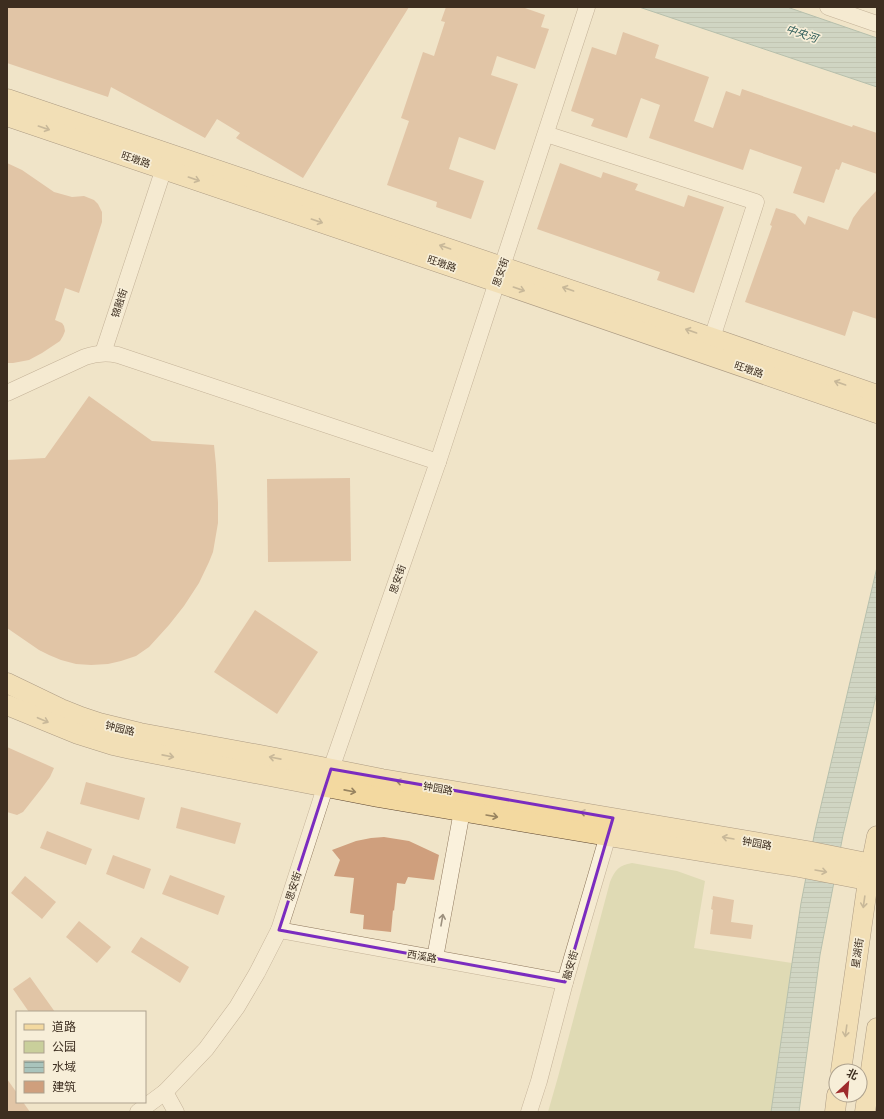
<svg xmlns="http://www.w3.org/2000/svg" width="884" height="1119" font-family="'Playfair Display','Noto Sans SC',serif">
	<defs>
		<pattern id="water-rules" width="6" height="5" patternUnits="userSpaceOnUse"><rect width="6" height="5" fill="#a9c4bc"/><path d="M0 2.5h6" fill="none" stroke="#8ba098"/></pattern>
	</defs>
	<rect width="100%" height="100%" fill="#f0e4c8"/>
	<path fill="#c9cf9b" d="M632,863L677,871L705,881L694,948L792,963L771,1112H548L558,1077L610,882C615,870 619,865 632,863Z"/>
	<g fill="url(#water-rules)" stroke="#6f938a">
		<path d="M639,7H787L877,38V87Z"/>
		<path d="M877,567V692L843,835L820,955L799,1112H771L792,963L801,903L815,831Z"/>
	</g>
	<g fill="#cf9f7d">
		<path d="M7,7H409L303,178L236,138L240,133L217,119L205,138L111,87L108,97L7,63Z"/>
		<path d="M446,7H522L545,15L541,27L549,29L535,69L497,56L491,75L518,84L495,150L459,137L449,169L484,181L471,219L436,207L437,202L387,185L409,121L401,118L423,52L434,56L445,22L441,21Z"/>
		<path d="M623,32L659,45L655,58L709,77L694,121L713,128L726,91L740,96L742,89L852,127L853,125L877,133V174L842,162L839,170L836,169L824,203L793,193L802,167L750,149L743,170L649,138L660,105L641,98L627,138L591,126L594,119L571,111L592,47L616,55Z"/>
		<path d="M7,163L22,170L54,192L72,197L84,196L94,200L98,204L102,212V222L79,293L65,288L55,320L62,323L64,326L65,331L63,336L60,341L42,353L29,360L13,363H7Z"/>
		<path d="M560,163L601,178L603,172L638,184L635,190L684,207L688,195L724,207L694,293L657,280L660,272L537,229Z"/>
		<path d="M877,190V319L853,311L845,336L745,302L772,226L770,225L776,208L795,214L805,225L808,216L848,230L853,218L861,207Z"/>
		<path d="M89,396L152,441L214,445L216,465L218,503V523L213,552L209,562L199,583L184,606L169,625L149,647L136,656L121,661L108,664L91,665L76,664L61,660L49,655L39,650L7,628V460L45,458Z"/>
		<path d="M350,478L351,561L268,562L267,479Z"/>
		<path d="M255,610L318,652L277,714L214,672Z"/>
		<path d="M7,747L54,768L50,777L42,788L23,812L17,815L7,812Z"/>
		<path d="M86,782L145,798L139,820L80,804Z"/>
		<path d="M181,807L241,823L235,844L176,828Z"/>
		<path d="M47,831L92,849L86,865L40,848Z"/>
		<path d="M384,837L409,841L439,855L434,880L408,877L405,884L397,883L394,911L393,910L391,932L363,929L364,915L350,913L354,878L334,876L340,860L332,850L356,841L371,838Z"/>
		<path d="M113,855L151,869L144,889L106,874Z"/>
		<path d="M170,875L225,896L218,915L162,894Z"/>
		<path d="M25,876L56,902L42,919L11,893Z"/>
		<path d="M713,896L734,900L731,922L753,925L751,939L710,934L713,910L711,909Z"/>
		<path d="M79,921L111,947L97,963L66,937Z"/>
		<path d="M141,937L189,967L180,983L131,952Z"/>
		<path d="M30,977L55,1012H29L13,989Z"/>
		<path d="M7,1079L17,1093V1102H23L30,1112H7Z"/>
	</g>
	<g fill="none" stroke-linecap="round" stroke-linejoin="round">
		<defs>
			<g id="minor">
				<path d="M828,7L877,24"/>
				<path d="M546,134L756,202L712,338"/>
				<path d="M103,353L167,159"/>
				<path d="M7,393L85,357C97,353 106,352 118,355L438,462"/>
				<path d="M279,930L565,982"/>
				<path d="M435,958L462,811"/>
				<path d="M165,1092L176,1112"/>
				<path d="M138,1112L165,1092L206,1049L237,1007L257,973L279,930L331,769L438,462L587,7"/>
				<path d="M529,1112L539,1081L565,982L611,825"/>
			</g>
			<g id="major">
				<path d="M7,99L712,338L877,395"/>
				<path d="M7,116L497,282L877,413"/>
				<path d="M7,683L61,709L81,717L99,723L140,733L276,758L382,779L807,851L877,865"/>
				<path d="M7,705L78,734L113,745L131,749L378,797L608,836L799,867L877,882"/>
				<path d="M841,1071L868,881L877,836"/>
				<path d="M835,1112L837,1095"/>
				<path d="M865,1112L877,1028"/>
			</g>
		</defs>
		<use href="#minor" stroke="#8d765c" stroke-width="17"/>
		<use href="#major" stroke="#5b4430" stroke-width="21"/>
		<use href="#minor" stroke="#faf1dc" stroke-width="16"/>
		<use href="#major" stroke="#f3d9a0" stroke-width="20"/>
	</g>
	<defs><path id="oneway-shaft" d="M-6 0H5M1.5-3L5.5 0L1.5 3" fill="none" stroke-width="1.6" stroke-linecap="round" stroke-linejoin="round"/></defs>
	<g stroke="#988460">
		<use href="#oneway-shaft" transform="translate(44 128) rotate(19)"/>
		<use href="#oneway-shaft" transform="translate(194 179) rotate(19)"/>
		<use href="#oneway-shaft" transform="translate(317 221) rotate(19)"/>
		<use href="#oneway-shaft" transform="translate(445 247) rotate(-161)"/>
		<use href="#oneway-shaft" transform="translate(519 289) rotate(19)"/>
		<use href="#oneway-shaft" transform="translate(568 289) rotate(-161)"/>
		<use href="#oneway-shaft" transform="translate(691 331) rotate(-161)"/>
		<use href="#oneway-shaft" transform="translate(840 383) rotate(-161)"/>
		<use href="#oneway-shaft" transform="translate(43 720) rotate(23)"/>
		<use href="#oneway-shaft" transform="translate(168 756) rotate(11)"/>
		<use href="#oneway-shaft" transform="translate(275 758) rotate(-169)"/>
		<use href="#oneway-shaft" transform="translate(402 782) rotate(-170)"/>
		<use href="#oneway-shaft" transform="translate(350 791) rotate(11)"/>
		<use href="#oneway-shaft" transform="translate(586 813) rotate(-170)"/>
		<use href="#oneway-shaft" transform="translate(492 816) rotate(10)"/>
		<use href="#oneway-shaft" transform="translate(728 838) rotate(-170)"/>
		<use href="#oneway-shaft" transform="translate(821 871) rotate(10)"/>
		<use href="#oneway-shaft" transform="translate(864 902) rotate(98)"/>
		<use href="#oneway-shaft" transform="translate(846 1031) rotate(98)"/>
	</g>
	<use stroke="#9c907e" href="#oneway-shaft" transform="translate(442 920) rotate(-80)"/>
	<path d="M0 0H884V1119H0ZM331,769L613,818L565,982L279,930Z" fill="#f0e4c8" fill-opacity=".55" fill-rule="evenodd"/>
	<path fill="none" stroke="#7b2cbf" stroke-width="3" stroke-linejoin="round" d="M331,769L613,818L565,982L279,930Z"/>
	<g text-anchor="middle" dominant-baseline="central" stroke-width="3.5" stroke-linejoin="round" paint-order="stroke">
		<g font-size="10" fill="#3d2e20" stroke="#f7eed8">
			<text transform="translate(136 159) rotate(19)">旺墩路</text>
			<text transform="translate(442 263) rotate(19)">旺墩路</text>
			<text transform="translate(500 272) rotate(-71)">思安街</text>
			<text transform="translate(119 303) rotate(-72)">锦融街</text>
			<text transform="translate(749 369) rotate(19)">旺墩路</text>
			<text transform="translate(397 579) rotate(-71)">思安街</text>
			<text transform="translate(120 728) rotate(14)">钟园路</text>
			<text transform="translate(438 788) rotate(10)">钟园路</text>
			<text transform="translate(757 843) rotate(10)">钟园路</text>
			<text transform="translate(293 886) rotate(-72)">思安街</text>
			<text transform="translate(857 953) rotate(-82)">星湖街</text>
			<text transform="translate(422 956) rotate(10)">西溪路</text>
			<text transform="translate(570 965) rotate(-74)">融安街</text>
		</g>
		<g font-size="11" font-style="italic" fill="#2f5d5a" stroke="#f7eed8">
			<text transform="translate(802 33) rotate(19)">中央河</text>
		</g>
	</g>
	<rect width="884" height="1119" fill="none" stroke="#3d2e20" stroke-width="16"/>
	<rect x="16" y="1011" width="130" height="92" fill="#f7eed8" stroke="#ada18e"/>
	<rect x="24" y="1024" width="20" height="6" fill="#f3d9a0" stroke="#ada18e"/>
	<text x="52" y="1031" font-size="12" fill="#3d2e20">道路</text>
	<rect x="24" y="1041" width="20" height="12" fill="#c9cf9b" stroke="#ada18e"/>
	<text x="52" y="1051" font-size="12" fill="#3d2e20">公园</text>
	<rect x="24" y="1061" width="20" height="12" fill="url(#water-rules)" stroke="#ada18e"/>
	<text x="52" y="1071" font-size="12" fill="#3d2e20">水域</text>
	<rect x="24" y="1081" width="20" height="12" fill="#cf9f7d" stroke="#ada18e"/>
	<text x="52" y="1091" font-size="12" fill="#3d2e20">建筑</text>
	<g transform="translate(848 1083) rotate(26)"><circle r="19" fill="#f7eed8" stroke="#ada18e"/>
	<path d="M0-3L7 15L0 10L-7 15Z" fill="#9e2a2b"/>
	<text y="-6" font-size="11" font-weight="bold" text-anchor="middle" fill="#3d2e20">北</text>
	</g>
</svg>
